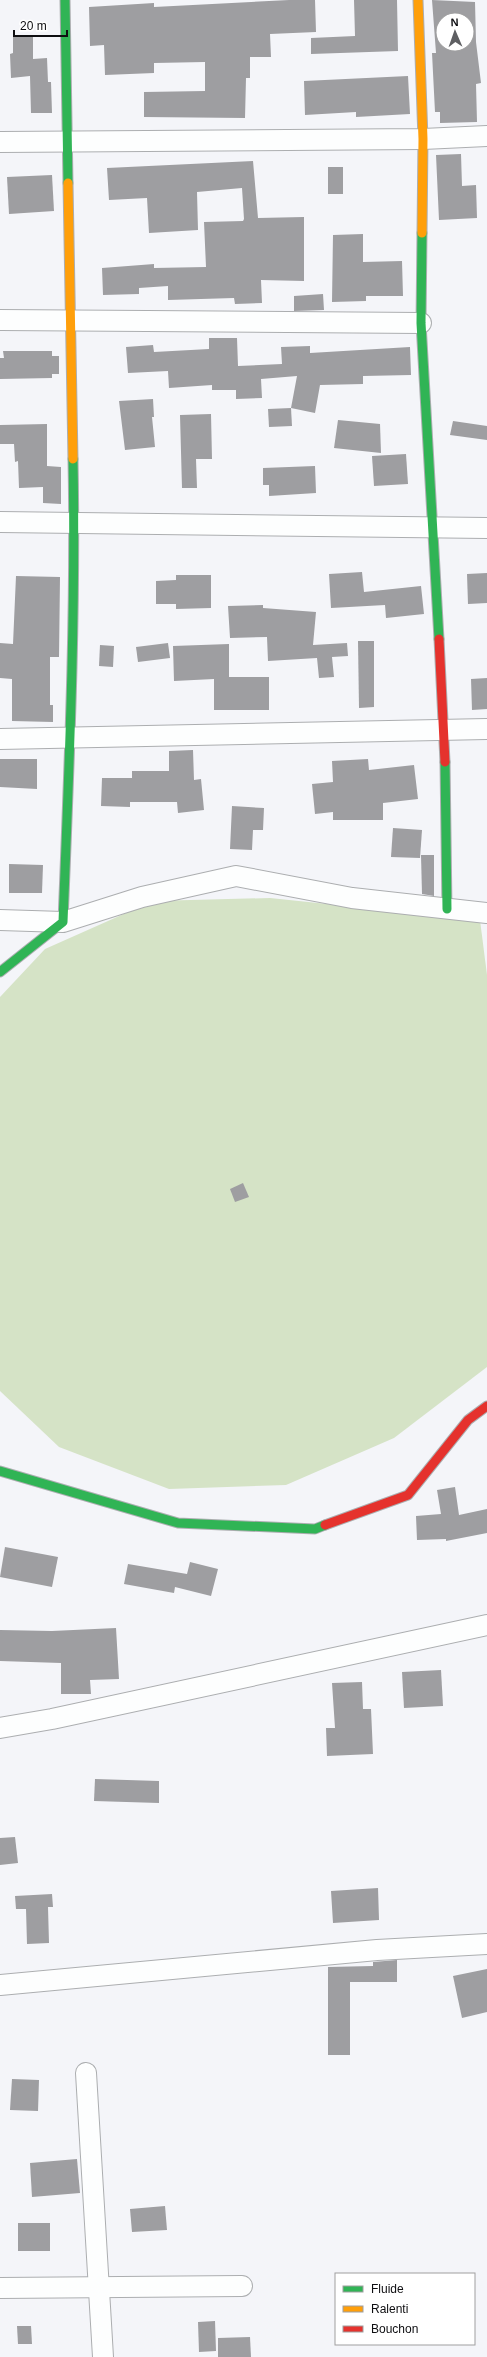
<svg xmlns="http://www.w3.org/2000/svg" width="487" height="2357" font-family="Arial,sans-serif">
	<rect width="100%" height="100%" fill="#f4f5f9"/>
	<path fill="#d5e3c6" d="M270,898L480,920L487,975V1367L394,1438L286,1485L169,1489L59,1447L0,1391V997L45,949L153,901Z"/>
	<g fill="#9e9ea1" fill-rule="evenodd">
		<path d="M289,0H315L316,32L270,34L271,57H250V78H246L245,118L144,117V92L205,91V62L154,63V73L105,75L104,45L90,46L89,7L154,3V7Z"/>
		<path d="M354,0H397L398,51L311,54V38L355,36Z"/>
		<path d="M432,0L475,2L476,42L481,83L476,84L477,122L440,123V112H435L432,53H436ZM443,20H467V44H443Z"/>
		<path d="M13,36H33V59L47,58L48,82H51L52,113H31L30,76L11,78L10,54L13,53Z"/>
		<path d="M408,76L410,114L356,117V112L305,115L304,81Z"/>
		<path d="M461,154L462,186L476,185L477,218L439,220L436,155Z"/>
		<path d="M253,161L258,218L304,217V281L261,280L262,303L235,304L234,298L168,300V286L139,288V294L103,295L102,268L154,264V268L206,267L204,222L243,221L244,219L242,188L197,192L198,230L149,233L147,198L109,200L107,168Z"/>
		<rect x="328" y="167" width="15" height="27"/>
		<path d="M52,175L54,211L9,214L7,177Z"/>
		<path d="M363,234V262L402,261L403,296H366V301L332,302L333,235Z"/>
		<path d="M323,294L324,310L294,311V296Z"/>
		<path d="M209,338H237L238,366L282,364L281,347L310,346V353L410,347L411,375L363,376V384L320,385L315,413L291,408L297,376L261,379L262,398L236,399V390H212V385L169,388L168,371L128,373L126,347L153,345L154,352L209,349Z"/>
		<path d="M3,351H52V356H59V374H52V378L0,379V358H4Z"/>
		<path d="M153,399L154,417H152L155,447L125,450L119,401Z"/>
		<path d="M291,408L292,426L269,427L268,409Z"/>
		<path d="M211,414L212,459H196L197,488H182L180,415Z"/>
		<path d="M338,420L380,424L381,453L334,448Z"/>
		<path d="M453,421L487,426V440L450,435Z"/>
		<path d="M47,424V466L61,467V504L43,503V487L19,488L18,461L15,462L14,444H0V425Z"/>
		<path d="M406,454L408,484L374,486L372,456Z"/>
		<path d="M315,466L316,493L269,496V485H263V468Z"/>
		<path d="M362,572L364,592L421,586L424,614L386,618L385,605L331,608L329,574Z"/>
		<path d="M487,573V603L468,604L467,574Z"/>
		<path d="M176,575H211V608L176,609V604H156V581L176,580Z"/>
		<path d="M16,576L60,577L59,657H50V705H53V722L12,721V679L0,678V643L13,644Z"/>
		<path d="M263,605V608L316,612L313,645L347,643L348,656L332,657L334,677L319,678L317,658L268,661L267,637L230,638L228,606Z"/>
		<path d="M358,641H374V707L359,708Z"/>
		<path d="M168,643L170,658L138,662L136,647Z"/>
		<path d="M229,644V677H269V710H214V679L174,681L173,646Z"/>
		<path d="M100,645L114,646L113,667L99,666Z"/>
		<path d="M487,678V709L472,710L471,679Z"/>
		<path d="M193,750L194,780L201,779L204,810L178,813L177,802H130V807L101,806L102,778H132V771H169V751Z"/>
		<path d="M0,759H37V789L0,787Z"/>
		<path d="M368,759L369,770L414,765L418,799L383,803V820H333V812L315,814L312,784L333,782L332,761Z"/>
		<path d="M232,806L264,808L263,830H253L252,850L230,849Z"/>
		<path d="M393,828L422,830L420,858L391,857Z"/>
		<path d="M421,855H434V896L422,894Z"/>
		<path d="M9,864L43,865L42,893H9Z"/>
		<path d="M243,1183L249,1197L235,1202L230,1189Z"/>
		<path d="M455,1487L459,1515L487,1509V1533L446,1541V1539L417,1540L416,1516L441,1514L437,1490Z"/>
		<path d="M5,1547L58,1557L52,1587L0,1577Z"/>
		<path d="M190,1562L218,1569L211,1596L175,1587L174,1593L124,1584L128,1564L187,1574Z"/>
		<path d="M116,1628L119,1679L90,1680L91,1694H61V1663L0,1661V1630L52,1631Z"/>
		<path d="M441,1670L443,1706L404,1708L402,1672Z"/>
		<path d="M362,1682L363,1709H371L373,1754L327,1756L326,1728H335L332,1683Z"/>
		<path d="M95,1779L159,1781V1803L94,1801Z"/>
		<path d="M15,1837L18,1863L0,1865V1838Z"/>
		<path d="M378,1888L379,1920L333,1923L331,1891Z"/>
		<path d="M52,1894L53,1907H48L49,1943L27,1944L26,1909H16L15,1896Z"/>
		<path d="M397,1960V1982H350V2055H328V1967L373,1966V1962Z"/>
		<path d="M487,1969V2012L462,2018L453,1976Z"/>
		<path d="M12,2079L39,2080L38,2111L10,2110Z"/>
		<path d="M77,2159L80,2193L32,2197L30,2163Z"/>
		<path d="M165,2206L167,2230L132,2232L130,2209Z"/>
		<rect x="18" y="2223" width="32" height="28"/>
		<path d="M215,2321L216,2351L199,2352L198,2322Z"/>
		<path d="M17,2326H31L32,2344H18Z"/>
		<path d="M250,2337L251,2357H218V2338Z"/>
	</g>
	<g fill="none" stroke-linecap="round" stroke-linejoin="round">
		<defs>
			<g id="street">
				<path d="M0,142L423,139L487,136"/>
				<path d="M0,320L421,323"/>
				<path d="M0,522L487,528"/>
				<path d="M0,739L487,729"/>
				<path d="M0,920L63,922L142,897L236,876L352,898L487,913"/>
				<path d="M0,1728L52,1719L487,1625"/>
				<path d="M0,1985L377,1950L487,1944"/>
				<path d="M86,2073L103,2357"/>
				<path d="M0,2288L242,2286"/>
			</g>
			<g id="fast">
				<path d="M65,0L68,183"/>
				<path d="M422,233L421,323L439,639"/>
				<path d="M445,762L447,909"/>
				<path d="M0,972L63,922C69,768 76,614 73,459"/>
				<path d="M0,1471L178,1523L315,1529L325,1525"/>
			</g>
			<g id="slow">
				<path d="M418,0L423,139L422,233"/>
				<path d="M68,183L73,459"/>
			</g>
			<g id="jam">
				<path d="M439,639L445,762"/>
				<path d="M325,1525L408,1495L468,1420L487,1406"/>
			</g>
		</defs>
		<use href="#street" stroke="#acaeb0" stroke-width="22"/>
		<use href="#fast" stroke="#acaeb0" stroke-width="11"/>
		<use href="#slow" stroke="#acaeb0" stroke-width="11"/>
		<use href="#jam" stroke="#acaeb0" stroke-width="11"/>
		<use href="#street" stroke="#fdfefe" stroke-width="20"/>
		<use href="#fast" stroke="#30b455" stroke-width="9"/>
		<use href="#slow" stroke="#ff9f0a" stroke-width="9"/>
		<use href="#jam" stroke="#e5322d" stroke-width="9"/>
	</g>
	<rect x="335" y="2273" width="140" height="72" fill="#ffffff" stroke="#9f9fa0"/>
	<rect x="343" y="2286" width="20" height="6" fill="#30b455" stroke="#9f9fa0"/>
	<text x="371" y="2293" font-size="12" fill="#0e0e11">Fluide</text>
	<rect x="343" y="2306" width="20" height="6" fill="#ff9f0a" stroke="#9f9fa0"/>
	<text x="371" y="2313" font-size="12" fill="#0e0e11">Ralenti</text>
	<rect x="343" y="2326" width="20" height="6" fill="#e5322d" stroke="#9f9fa0"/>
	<text x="371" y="2333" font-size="12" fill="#0e0e11">Bouchon</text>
	<g transform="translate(455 32) rotate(358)"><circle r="19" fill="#ffffff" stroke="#9f9fa0"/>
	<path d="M0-3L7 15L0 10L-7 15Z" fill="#5e5f62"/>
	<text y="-6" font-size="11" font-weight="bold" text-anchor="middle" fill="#0e0e11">N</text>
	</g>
	<path d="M14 30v6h53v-6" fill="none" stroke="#0e0e11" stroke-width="2"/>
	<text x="20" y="30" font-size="12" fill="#0e0e11" stroke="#ffffff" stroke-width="3" paint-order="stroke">20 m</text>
</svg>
